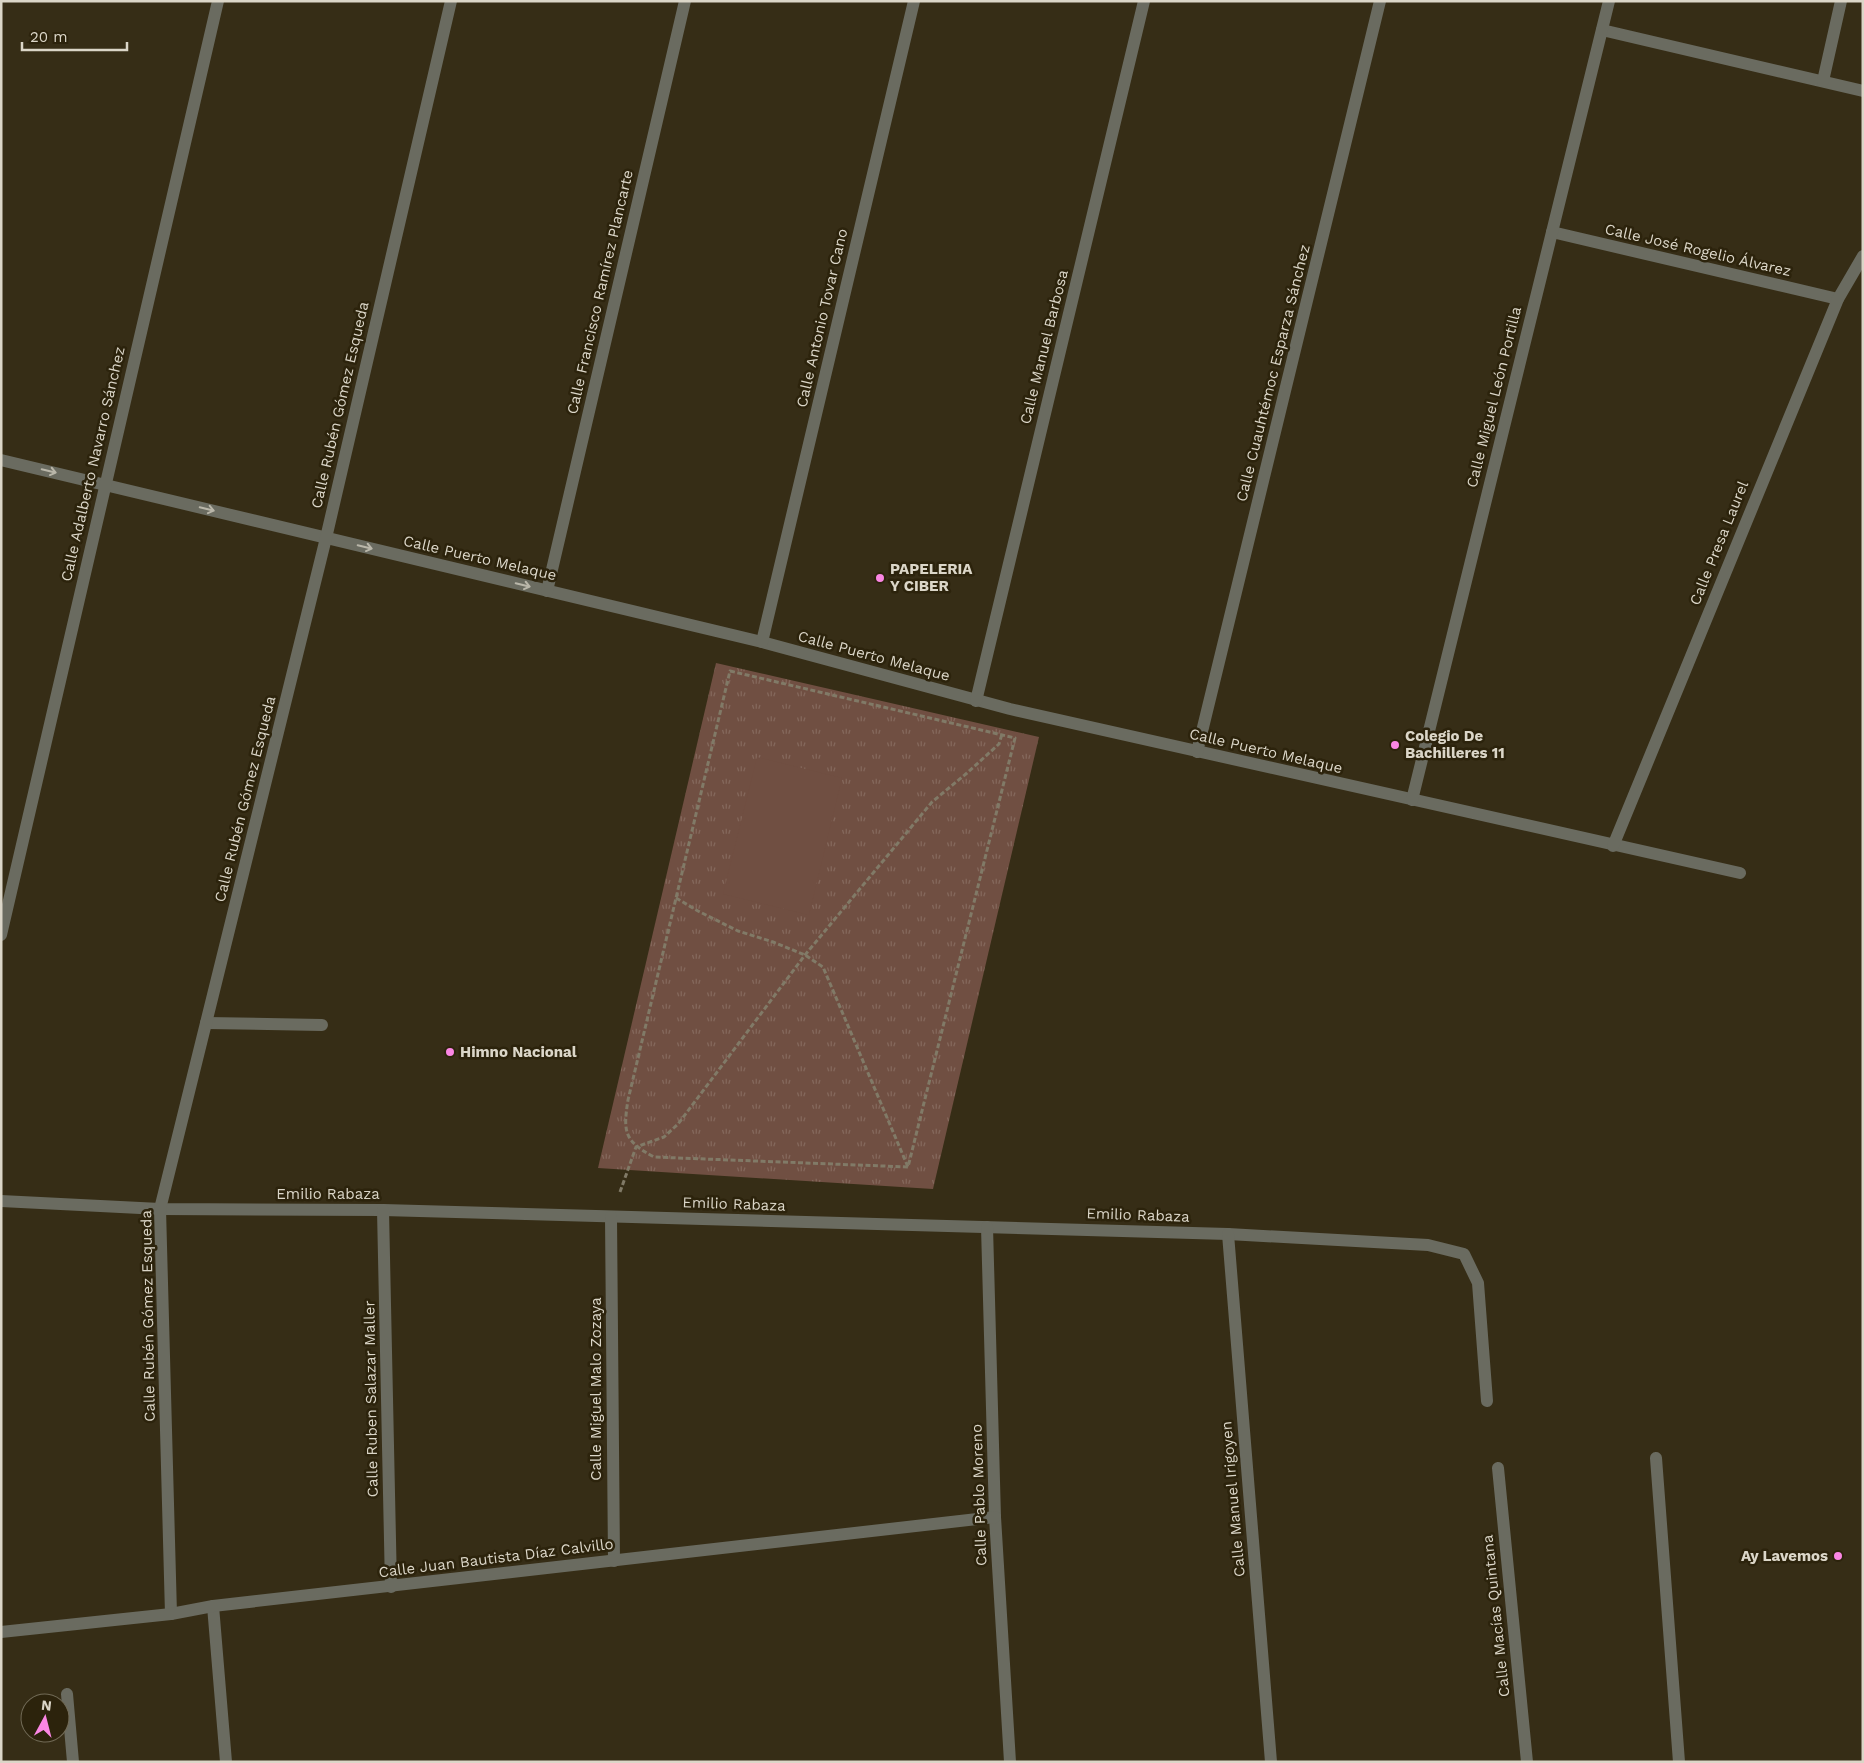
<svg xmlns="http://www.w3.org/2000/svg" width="1864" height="1763" font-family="'Work Sans',sans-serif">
	<defs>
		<pattern id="grass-tufts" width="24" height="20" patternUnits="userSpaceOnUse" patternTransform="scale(1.25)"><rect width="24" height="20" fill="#704f42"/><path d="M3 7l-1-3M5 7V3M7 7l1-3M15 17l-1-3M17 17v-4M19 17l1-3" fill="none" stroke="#84685c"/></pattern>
	</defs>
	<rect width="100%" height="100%" fill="#362d16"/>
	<path fill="url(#grass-tufts)" d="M716,663L1039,737L933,1189L598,1168Z"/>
	<path fill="#704f42" d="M757,757L842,778L809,915L723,894Z"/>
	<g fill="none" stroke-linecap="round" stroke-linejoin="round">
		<g stroke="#817a67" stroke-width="3" stroke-dasharray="5 2.5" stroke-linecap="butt">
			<path d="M730,671L1015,738L908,1167L654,1157C624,1141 623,1132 628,1100Z"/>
			<path d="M676,898L698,911L738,931L773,942L805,955L823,967L908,1167"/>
			<path d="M620,1192L636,1147L664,1137L678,1124L805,955L932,802L967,773L999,744L1002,734"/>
		</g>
		<g stroke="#6a6b60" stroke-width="12">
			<path d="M1602,30L1863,91"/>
			<path d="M1823,81L1841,1"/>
			<path d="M1552,232L1838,299"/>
			<path d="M1,460L762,642L1010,709L1740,873"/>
			<path d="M547,591L685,1"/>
			<path d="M762,642L914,1"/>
			<path d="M976,701L1144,1"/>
			<path d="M1197,752L1380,1"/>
			<path d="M1412,800L1609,1"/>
			<path d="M1613,846L1838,299L1863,256"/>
			<path d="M1,935L218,1"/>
			<path d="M206,1023L322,1025"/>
			<path d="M1,1201L160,1209L383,1210L1228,1234L1428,1245L1464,1254L1478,1283L1487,1401"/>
			<path d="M383,1210L391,1587"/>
			<path d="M611,1217L614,1561"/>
			<path d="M987,1227L995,1517L1010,1762"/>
			<path d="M1228,1234L1271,1762"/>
			<path d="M1656,1458L1679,1762"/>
			<path d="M1498,1468L1527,1762"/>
			<path d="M213,1606L226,1762"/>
			<path d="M171,1614L160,1209L326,538L451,1"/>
			<path d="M1,1632L171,1614L213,1606L995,1517"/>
			<path d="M67,1694L73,1762"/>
		</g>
	</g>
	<defs><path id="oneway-shaft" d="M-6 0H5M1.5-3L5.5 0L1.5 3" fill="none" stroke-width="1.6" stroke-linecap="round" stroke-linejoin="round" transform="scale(1.25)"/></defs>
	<g stroke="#b9b6a9">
		<use href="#oneway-shaft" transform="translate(49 471) rotate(13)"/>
		<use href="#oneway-shaft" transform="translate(207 509) rotate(14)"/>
		<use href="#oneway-shaft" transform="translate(365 547) rotate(13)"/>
		<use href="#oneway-shaft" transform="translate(523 585) rotate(13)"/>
	</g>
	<g fill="#fb86e4" stroke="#2c230c" stroke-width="2">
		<circle cx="880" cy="578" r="5"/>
		<circle cx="1395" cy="745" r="5"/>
		<circle cx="450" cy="1052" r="5"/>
		<circle cx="1838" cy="1556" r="5"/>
	</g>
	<g text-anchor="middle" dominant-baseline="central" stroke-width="5" stroke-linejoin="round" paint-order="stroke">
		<g font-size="15" fill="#dbd6c8" stroke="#2c230c">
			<text transform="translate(1698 250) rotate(13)">Calle José Rogelio Álvarez</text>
			<text transform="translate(600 292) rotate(-77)">Calle Francisco Ramírez Plancarte</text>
			<text transform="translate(822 318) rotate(-77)">Calle Antonio Tovar Cano</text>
			<text transform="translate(1044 347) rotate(-76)">Calle Manuel Barbosa</text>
			<text transform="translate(1273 373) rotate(-76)">Calle Cuauhtémoc Esparza Sánchez</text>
			<text transform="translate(1494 397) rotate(-76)">Calle Miguel León Portilla</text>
			<text transform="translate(340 405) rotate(-77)">Calle Rubén Gómez Esqueda</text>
			<text transform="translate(93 464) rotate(-77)">Calle Adalberto Navarro Sánchez</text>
			<text transform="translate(1719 543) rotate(-68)">Calle Presa Laurel</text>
			<text transform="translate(480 558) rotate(13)">Calle Puerto Melaque</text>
			<text transform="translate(874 656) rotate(15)">Calle Puerto Melaque</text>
			<text transform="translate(1266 751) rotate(13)">Calle Puerto Melaque</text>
			<text transform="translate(245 799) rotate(-76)">Calle Rubén Gómez Esqueda</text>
			<text x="328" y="1194">Emilio Rabaza</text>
			<text transform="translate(734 1204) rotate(2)">Emilio Rabaza</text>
			<text transform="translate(1138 1215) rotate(2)">Emilio Rabaza</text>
			<text transform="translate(148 1316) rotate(-91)">Calle Rubén Gómez Esqueda</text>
			<text transform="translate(596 1389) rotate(-90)">Calle Miguel Malo Zozaya</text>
			<text transform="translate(371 1399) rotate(-91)">Calle Ruben Salazar Maller</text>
			<text transform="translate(979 1495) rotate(-92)">Calle Pablo Moreno</text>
			<text transform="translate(1233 1499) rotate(-95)">Calle Manuel Irigoyen</text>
			<text transform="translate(496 1558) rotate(-7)">Calle Juan Bautista Díaz Calvillo</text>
			<text transform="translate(1496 1616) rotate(-96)">Calle Macías Quintana</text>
		</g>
		<g font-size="15" font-weight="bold" fill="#dbd6c8" stroke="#2c230c" text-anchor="start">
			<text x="890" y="569">PAPELERIA<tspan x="890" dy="17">Y CIBER</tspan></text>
			<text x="1405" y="736">Colegio De<tspan x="1405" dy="17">Bachilleres 11</tspan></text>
			<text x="460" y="1052">Himno Nacional</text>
			<text x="1828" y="1556" text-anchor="end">Ay Lavemos</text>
		</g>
	</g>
	<rect width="1864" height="1763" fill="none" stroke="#dbd6c8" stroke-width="5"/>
	<g transform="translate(45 1718) rotate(7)"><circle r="24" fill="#2c230c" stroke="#726b57"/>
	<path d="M0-4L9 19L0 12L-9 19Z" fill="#fb86e4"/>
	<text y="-8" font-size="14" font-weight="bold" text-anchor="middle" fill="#dbd6c8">N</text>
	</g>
	<path d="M22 42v8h105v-8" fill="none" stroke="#dbd6c8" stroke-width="2.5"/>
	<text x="30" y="42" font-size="15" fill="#dbd6c8" stroke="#2c230c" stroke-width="4" paint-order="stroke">20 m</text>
</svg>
